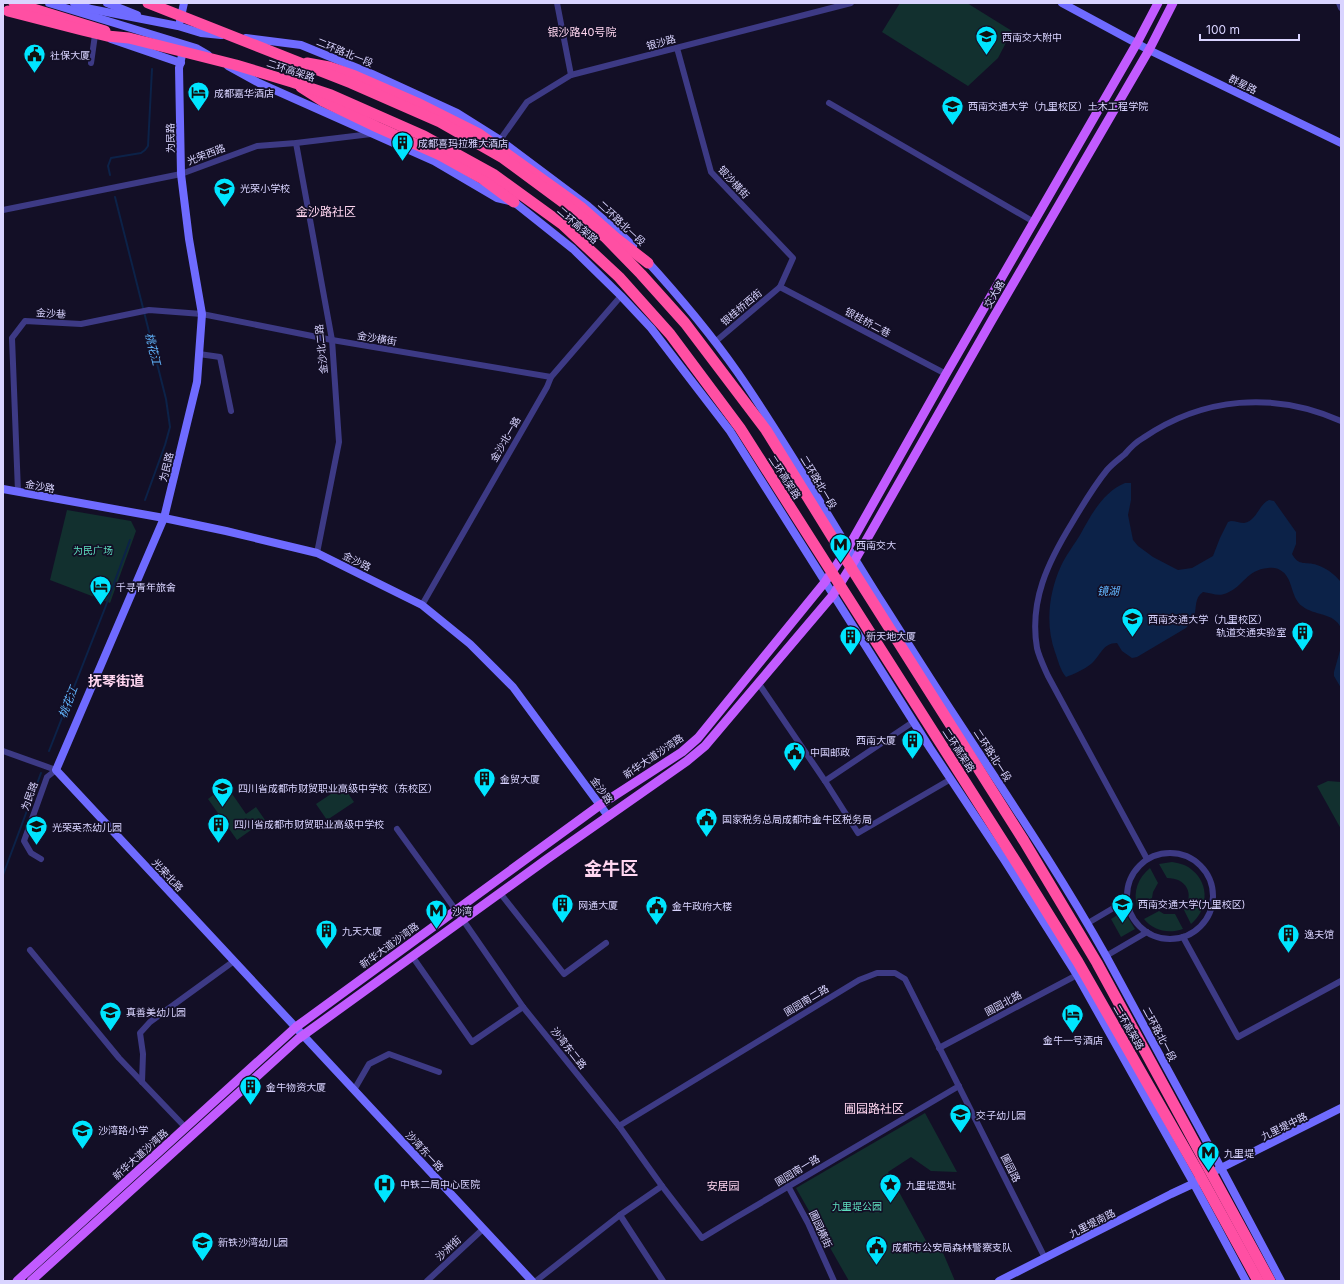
<svg xmlns="http://www.w3.org/2000/svg" width="1344" height="1284" font-family="Inter,'Noto Sans SC',sans-serif">
	<rect width="100%" height="100%" fill="#130f26"/>
	<g fill="#12302f">
		<path d="M900,3H967L1012,31L998,58L968,86L882,32Z"/>
		<path d="M67,510L131,521L136,531L110,603L50,580Z"/>
		<path d="M1328,781L1341,782V829L1317,786Z"/>
		<path d="M226,785L246,814L256,807L265,820L237,840L208,799Z"/>
		<path d="M343,786L354,802L327,820L316,804Z"/>
		<path d="M1172,862C1179,863 1187,865 1192,870C1210,884 1208,910 1191,924L1184,910C1195,893 1186,878 1167,878L1159,864Z"/>
		<path d="M1150,868L1158,883L1153,892L1152,898L1137,906C1133,891 1138,878 1150,868Z"/>
		<path d="M1124,911L1135,929L1121,937L1111,919Z"/>
		<path d="M1159,911L1164,914H1175L1183,929C1168,934 1154,931 1144,919Z"/>
		<path d="M925,1113L957,1172L931,1171L911,1157L888,1172L931,1250L938,1241L955,1281H849L796,1188Z"/>
	</g>
	<g fill="#0c2248">
		<path d="M1125,483H1131V500L1128,515L1133,540L1138,546L1153,557L1174,568L1178,570L1192,568L1213,556L1220,538L1228,522L1231,521C1235,521 1240,523 1244,523C1257,521 1258,505 1269,500L1274,501L1296,532V544L1292,554C1299,567 1306,561 1317,565C1328,569 1334,574 1341,582V628C1334,612 1314,616 1302,606C1291,598 1293,580 1283,572C1279,568 1273,567 1268,568C1246,570 1244,586 1227,593C1219,597 1211,593 1203,592C1194,598 1197,607 1194,617C1192,621 1189,624 1186,628L1137,657L1132,658L1122,651L1117,643C1102,643 1101,656 1091,664C1085,669 1074,674 1066,677C1060,670 1058,660 1055,652C1045,624 1049,592 1061,566C1066,555 1074,545 1080,535C1091,515 1103,492 1125,483Z"/>
		<path d="M1341,647V688L1334,676V672Z"/>
	</g>
	<g fill="none" stroke-linecap="round" stroke-linejoin="round">
		<g stroke="#0c2248" stroke-width="2">
			<path d="M110,175L108,166L111,158L141,153L145,150L148,146L152,69"/>
			<path d="M115,197L166,399L170,427L165,445L145,500"/>
			<path d="M49,751L105,608L130,540"/>
			<path d="M3,875L41,773"/>
		</g>
		<g stroke="#3d3a85" stroke-width="6">
			<path d="M557,3L571,75"/>
			<path d="M1339,3L1341,8"/>
			<path d="M677,48L711,172L793,258L780,287L715,342"/>
			<path d="M91,63L95,35"/>
			<path d="M829,103L1034,222"/>
			<path d="M500,140L527,102L571,75L851,3"/>
			<path d="M296,143L332,340L339,442L317,553"/>
			<path d="M3,210L181,174L257,146L296,143L371,134"/>
			<path d="M780,287L946,374"/>
			<path d="M199,354L220,357L231,411"/>
			<path d="M18,492L12,338L25,321L81,324L149,310L202,314L332,340L551,377"/>
			<path d="M422,605L547,387L551,377L621,296"/>
			<path d="M759,684L825,781L858,833L951,779"/>
			<path d="M3,751L56,770"/>
			<path d="M825,781L913,722"/>
			<path d="M397,829L463,920L523,1007L619,1126L662,1186L702,1238L735,1218L959,1086"/>
			<circle cx="1170" cy="896" r="43"/>
			<path d="M41,859L31,853L24,841L47,777L56,770"/>
			<path d="M1147,859L1048,676C1044,667 1039,657 1037,648C1029,601 1048,562 1072,523C1082,506 1094,486 1107,470C1112,464 1119,459 1125,454C1130,448 1136,442 1143,438C1203,397 1274,391 1341,421"/>
			<path d="M500,893L564,974L606,943"/>
			<path d="M1088,923L1127,900"/>
			<path d="M1183,937L1238,1037L1341,981"/>
			<path d="M30,950L119,1058L186,1128"/>
			<path d="M412,956L472,1042L523,1007"/>
			<path d="M1106,956L1147,932"/>
			<path d="M939,1048L1077,975"/>
			<path d="M142,1082L143,1054L140,1033L150,1022L234,961"/>
			<path d="M354,1090L369,1064L389,1054L439,1072"/>
			<path d="M619,1126L859,980L877,973H895L905,979L1045,1258"/>
			<path d="M788,1186L808,1223L834,1281"/>
			<path d="M620,1215L663,1281"/>
			<path d="M427,1281L483,1229"/>
			<path d="M536,1281L620,1215L662,1186"/>
		</g>
		<g stroke="#6f6bff" stroke-width="8">
			<path d="M49,3L196,48L208,55"/>
			<path d="M74,3L91,9L178,26L201,33L221,35"/>
			<path d="M107,3L137,15"/>
			<path d="M1062,3L1149,50L1341,143"/>
			<path d="M180,21L184,3"/>
			<path d="M246,38L301,45L372,74L457,113L500,140L588,206L626,239L633,246"/>
			<path d="M111,39L181,63"/>
			<path d="M184,47L179,68L181,174L189,239L202,314L197,382L164,518L56,770L532,1281"/>
			<path d="M228,66L259,83L434,161L497,198L514,202L573,249L621,296L651,328L730,431L930,748L1005,861L1077,975L1194,1184L1246,1281"/>
			<path d="M645,259C678,295 710,333 738,373C789,447 833,525 881,601C906,640 930,679 956,718C1007,796 1060,874 1106,956L1221,1168L1281,1281"/>
			<path d="M3,489L164,518L226,531L317,553L422,605L470,644L513,687L608,816"/>
			<path d="M1217,1170L1341,1108"/>
			<path d="M999,1281L1171,1194L1199,1181"/>
		</g>
		<g stroke="#c25bff" stroke-width="9">
			<path d="M17,1281L296,1027L600,805L682,752L698,738L825,582L848,548L946,374L1137,43L1158,3"/>
			<path d="M31,1281L298,1039L547,859L687,761L705,746L833,595L855,560L992,320L1149,50L1173,3"/>
		</g>
		<g stroke="#ff4fa3" stroke-width="11">
			<path d="M14,3L105,31"/>
			<path d="M307,63L329,67L355,76L417,103L479,134L582,208L616,238L648,263"/>
			<path d="M301,87L323,101L377,127L440,155L483,179L514,202"/>
		</g>
		<g stroke="#ff4fa3" stroke-width="11">
			<path d="M148,3L351,83L440,122L503,158L564,203L605,237L641,274L685,323L766,430L852,569L1024,841L1097,963L1270,1281"/>
			<path d="M8,11L82,30L107,36L129,38L236,65L292,82L331,95L424,136L493,174L562,224L619,277L670,334L740,428L1018,865L1078,962L1197,1170L1258,1281"/>
		</g>
	</g>
	<defs>
		<symbol id="school-pin" viewBox="-11 -11 22 30"><path d="M0 17L-7.5 6A9.5 9.5 0 1 1 7.5 6Z" fill="#00e5ff" stroke="#130f26"/><path d="M0-5L7-2L0 1L-7-2ZM-4 1L0 2.5L4 1V4Q0 6-4 4Z" fill="#111"/></symbol>
		<symbol id="civic-pin" viewBox="-11 -11 22 30"><path d="M0 17L-7.5 6A9.5 9.5 0 1 1 7.5 6Z" fill="#00e5ff" stroke="#130f26"/><path d="M-.6-6.5H3V-4.5H.6V-3L4-1V1h2V6H-6V1h2V-1L-.6-3ZM-1.2 2.5V6h2.4V2.5Z" fill="#111"/></symbol>
		<symbol id="hotel-pin" viewBox="-11 -11 22 30"><path d="M0 17L-7.5 6A9.5 9.5 0 1 1 7.5 6Z" fill="#00e5ff" stroke="#130f26"/><path d="M-6-4.5h1.5V1H6V5H4.5V3h-9V5H-6ZM-4 0a1.8 1.8 0 1 1 3.6 0ZM.5 0V-2.5h3Q6-2.5 6 0Z" fill="#111"/></symbol>
		<symbol id="university-pin" viewBox="-11 -11 22 30"><path d="M0 17L-7.5 6A9.5 9.5 0 1 1 7.5 6Z" fill="#00e5ff" stroke="#130f26"/><path d="M0-5L7-2L0 1L-7-2ZM-4 1L0 2.5L4 1V4Q0 6-4 4Z" fill="#111"/></symbol>
		<symbol id="building-pin" viewBox="-11 -11 22 30"><path d="M0 17L-7.5 6A9.5 9.5 0 1 1 7.5 6Z" fill="#00e5ff" stroke="#130f26"/><path d="M-4-6H4V6H1V3H-1V6H-4ZM-2.5-4.3h1.7v1.8h-1.7ZM.8-4.3h1.7v1.8H.8ZM-2.5-1h1.7V.8h-1.7ZM.8-1h1.7V.8H.8Z" fill="#111"/></symbol>
		<symbol id="metro-pin" viewBox="-11 -11 22 30"><path d="M0 17L-7.5 6A9.5 9.5 0 1 1 7.5 6Z" fill="#00e5ff" stroke="#130f26"/><path d="M-5.5 5V-5H-3L0 0L3-5H5.5V5H3V-.5L0 4L-3-.5V5Z" fill="#111"/></symbol>
		<symbol id="hospital-pin" viewBox="-11 -11 22 30"><path d="M0 17L-7.5 6A9.5 9.5 0 1 1 7.5 6Z" fill="#00e5ff" stroke="#130f26"/><path d="M-5-5h3v3.5h4V-5h3V5h-3V1.5h-4V5h-3Z" fill="#111"/></symbol>
		<symbol id="sight-pin" viewBox="-11 -11 22 30"><path d="M0 17L-7.5 6A9.5 9.5 0 1 1 7.5 6Z" fill="#00e5ff" stroke="#130f26"/><path d="M0-6L1.8-2.2L6-1.7L2.9 1.2L3.7 5.4L0 3.3L-3.7 5.4L-2.9 1.2L-6-1.7L-1.8-2.2Z" fill="#111"/></symbol>
	</defs>
	<g fill-rule="evenodd">
		<use href="#school-pin" x="974" y="24" width="25" height="34"/>
		<use href="#civic-pin" x="22" y="42" width="25" height="34"/>
		<use href="#hotel-pin" x="186" y="80" width="25" height="34"/>
		<use href="#university-pin" x="940" y="94" width="25" height="34"/>
		<use href="#building-pin" x="390" y="130" width="25" height="34"/>
		<use href="#school-pin" x="212" y="176" width="25" height="34"/>
		<use href="#metro-pin" x="828" y="532" width="25" height="34"/>
		<use href="#hotel-pin" x="88" y="574" width="25" height="34"/>
		<use href="#university-pin" x="1120" y="606" width="25" height="34"/>
		<use href="#building-pin" x="1290" y="620" width="25" height="34"/>
		<use href="#building-pin" x="838" y="624" width="25" height="34"/>
		<use href="#building-pin" x="900" y="728" width="25" height="34"/>
		<use href="#civic-pin" x="782" y="740" width="25" height="34"/>
		<use href="#building-pin" x="472" y="766" width="25" height="34"/>
		<use href="#school-pin" x="210" y="776" width="25" height="34"/>
		<use href="#civic-pin" x="694" y="806" width="25" height="34"/>
		<use href="#building-pin" x="206" y="812" width="25" height="34"/>
		<use href="#school-pin" x="24" y="814" width="25" height="34"/>
		<use href="#school-pin" x="1110" y="892" width="25" height="34"/>
		<use href="#building-pin" x="550" y="892" width="25" height="34"/>
		<use href="#civic-pin" x="644" y="894" width="25" height="34"/>
		<use href="#metro-pin" x="424" y="898" width="25" height="34"/>
		<use href="#building-pin" x="314" y="918" width="25" height="34"/>
		<use href="#building-pin" x="1276" y="922" width="25" height="34"/>
		<use href="#school-pin" x="98" y="1000" width="25" height="34"/>
		<use href="#hotel-pin" x="1060" y="1002" width="25" height="34"/>
		<use href="#building-pin" x="238" y="1074" width="25" height="34"/>
		<use href="#school-pin" x="948" y="1102" width="25" height="34"/>
		<use href="#school-pin" x="70" y="1118" width="25" height="34"/>
		<use href="#metro-pin" x="1196" y="1140" width="25" height="34"/>
		<use href="#hospital-pin" x="372" y="1172" width="25" height="34"/>
		<use href="#sight-pin" x="878" y="1172" width="25" height="34"/>
		<use href="#school-pin" x="190" y="1230" width="25" height="34"/>
		<use href="#civic-pin" x="864" y="1234" width="25" height="34"/>
	</g>
	<g text-anchor="middle" dominant-baseline="central" stroke-width="3.5" stroke-linejoin="round" paint-order="stroke">
		<g font-size="10" fill="#d9d4ff" stroke="#130f26" text-anchor="start">
			<text x="1002" y="37">西南交大附中</text>
			<text x="50" y="55">社保大厦</text>
			<text x="214" y="93">成都嘉华酒店</text>
			<text x="968" y="106">西南交通大学（九里校区）土木工程学院</text>
			<text x="418" y="143">成都喜玛拉雅大酒店</text>
			<text x="240" y="188">光荣小学校</text>
			<text x="856" y="545">西南交大</text>
			<text x="116" y="587">千寻青年旅舍</text>
			<text x="1148" y="619">西南交通大学（九里校区）</text>
			<text x="1286" y="632" text-anchor="end">轨道交通实验室</text>
			<text x="866" y="636">新天地大厦</text>
			<text x="896" y="740" text-anchor="end">西南大厦</text>
			<text x="810" y="752">中国邮政</text>
			<text x="500" y="779">金贸大厦</text>
			<text x="238" y="788">四川省成都市财贸职业高级中学校（东校区）</text>
			<text x="722" y="819">国家税务总局成都市金牛区税务局</text>
			<text x="234" y="824">四川省成都市财贸职业高级中学校</text>
			<text x="52" y="827">光荣英杰幼儿园</text>
			<text x="1138" y="904">西南交通大学(九里校区)</text>
			<text x="578" y="905">网通大厦</text>
			<text x="672" y="906">金牛政府大楼</text>
			<text x="452" y="911">沙湾</text>
			<text x="342" y="931">九天大厦</text>
			<text x="1304" y="934">逸夫馆</text>
			<text x="126" y="1012">真善美幼儿园</text>
			<text x="1073" y="1040" text-anchor="middle">金牛一号酒店</text>
			<text x="266" y="1087">金牛物资大厦</text>
			<text x="976" y="1115">交子幼儿园</text>
			<text x="98" y="1130">沙湾路小学</text>
			<text x="1224" y="1153">九里堤</text>
			<text x="400" y="1184">中铁二局中心医院</text>
			<text x="906" y="1185">九里堤遗址</text>
			<text x="218" y="1242">新铁沙湾幼儿园</text>
			<text x="892" y="1247">成都市公安局森林警察支队</text>
		</g>
		<g font-size="10" fill="#d9d4ff" stroke="#130f26">
			<text transform="translate(661 42) rotate(-15)">银沙路</text>
			<text transform="translate(345 52) rotate(22)">二环路北一段</text>
			<text transform="translate(291 70) rotate(18)">二环高架路</text>
			<text transform="translate(1243 84) rotate(26)">群星路</text>
			<text transform="translate(170 138) rotate(-91)">为民路</text>
			<text transform="translate(206 154) rotate(-21)">光荣西路</text>
			<text transform="translate(734 182) rotate(47)">银沙横街</text>
			<text transform="translate(622 223) rotate(43)">二环路北一段</text>
			<text transform="translate(578 225) rotate(41)">二环高架路</text>
			<text transform="translate(994 294) rotate(-60)">交大路</text>
			<text transform="translate(741 307) rotate(-40)">银桂桥西街</text>
			<text transform="translate(51 313) rotate(4)">金沙巷</text>
			<text transform="translate(868 322) rotate(28)">银桂桥二巷</text>
			<text transform="translate(377 338) rotate(9)">金沙横街</text>
			<text transform="translate(321 349) rotate(-96)">金沙北二路</text>
			<text transform="translate(505 439) rotate(-60)">金沙北一路</text>
			<text transform="translate(166 467) rotate(-76)">为民路</text>
			<text transform="translate(785 477) rotate(57)">二环高架路</text>
			<text transform="translate(819 482) rotate(59)">二环路北一段</text>
			<text transform="translate(40 486) rotate(10)">金沙路</text>
			<text transform="translate(357 561) rotate(26)">金沙路</text>
			<text transform="translate(959 750) rotate(57)">二环高架路</text>
			<text transform="translate(993 755) rotate(57)">二环路北一段</text>
			<text transform="translate(653 756) rotate(-34)">新华大道沙湾路</text>
			<text transform="translate(602 790) rotate(54)">金沙路</text>
			<text transform="translate(29 796) rotate(-70)">为民路</text>
			<text transform="translate(168 875) rotate(47)">光荣北路</text>
			<text transform="translate(389 945) rotate(-36)">新华大道沙湾路</text>
			<text transform="translate(806 1000) rotate(-31)">圃园南二路</text>
			<text transform="translate(1003 1003) rotate(-28)">圃园北路</text>
			<text transform="translate(1129 1027) rotate(60)">二环高架路</text>
			<text transform="translate(1160 1034) rotate(62)">二环路北一段</text>
			<text transform="translate(569 1048) rotate(51)">沙湾东二路</text>
			<text transform="translate(1284 1126) rotate(-26)">九里堤中路</text>
			<text transform="translate(425 1151) rotate(47)">沙湾东一路</text>
			<text transform="translate(140 1154) rotate(-42)">新华大道沙湾路</text>
			<text transform="translate(1011 1168) rotate(63)">圃园路</text>
			<text transform="translate(797 1170) rotate(-31)">圃园南一路</text>
			<text transform="translate(1092 1223) rotate(-27)">九里堤南路</text>
			<text transform="translate(821 1229) rotate(65)">圃园横街</text>
			<text transform="translate(448 1248) rotate(-43)">沙洲街</text>
		</g>
		<g font-size="10" fill="#5fe0c0" stroke="#130f26">
			<text x="93" y="550">为民广场</text>
			<text x="857" y="1206">九里堤公园</text>
		</g>
		<g font-size="11" fill="#ffd6f0" stroke="#130f26">
			<text x="582" y="32">银沙路40号院</text>
			<text x="723" y="1186">安居园</text>
		</g>
		<g font-size="11" font-style="italic" fill="#62b6ff" stroke="#130f26">
			<text transform="translate(153 349) rotate(76)">桃花江</text>
			<text x="1108" y="591">镜湖</text>
			<text transform="translate(68 702) rotate(-69)">桃花江</text>
		</g>
		<g font-size="12" fill="#ffd6f0" stroke="#130f26">
			<text x="326" y="211">金沙路社区</text>
			<text x="874" y="1108">圃园路社区</text>
		</g>
		<g font-size="14" font-weight="bold" fill="#ffd6f0" stroke="#130f26">
			<text x="116" y="680">抚琴街道</text>
		</g>
		<g font-size="18" font-weight="bold" fill="#ffd6f0" stroke="#130f26">
			<text x="611" y="868">金牛区</text>
		</g>
	</g>
	<rect width="1344" height="1284" fill="none" stroke="#d9d4ff" stroke-width="8"/>
	<path d="M1200 34v6h99v-6" fill="none" stroke="#d9d4ff" stroke-width="2"/>
	<text x="1206" y="34" font-size="12" fill="#d9d4ff" stroke="#130f26" stroke-width="3" paint-order="stroke">100 m</text>
</svg>
